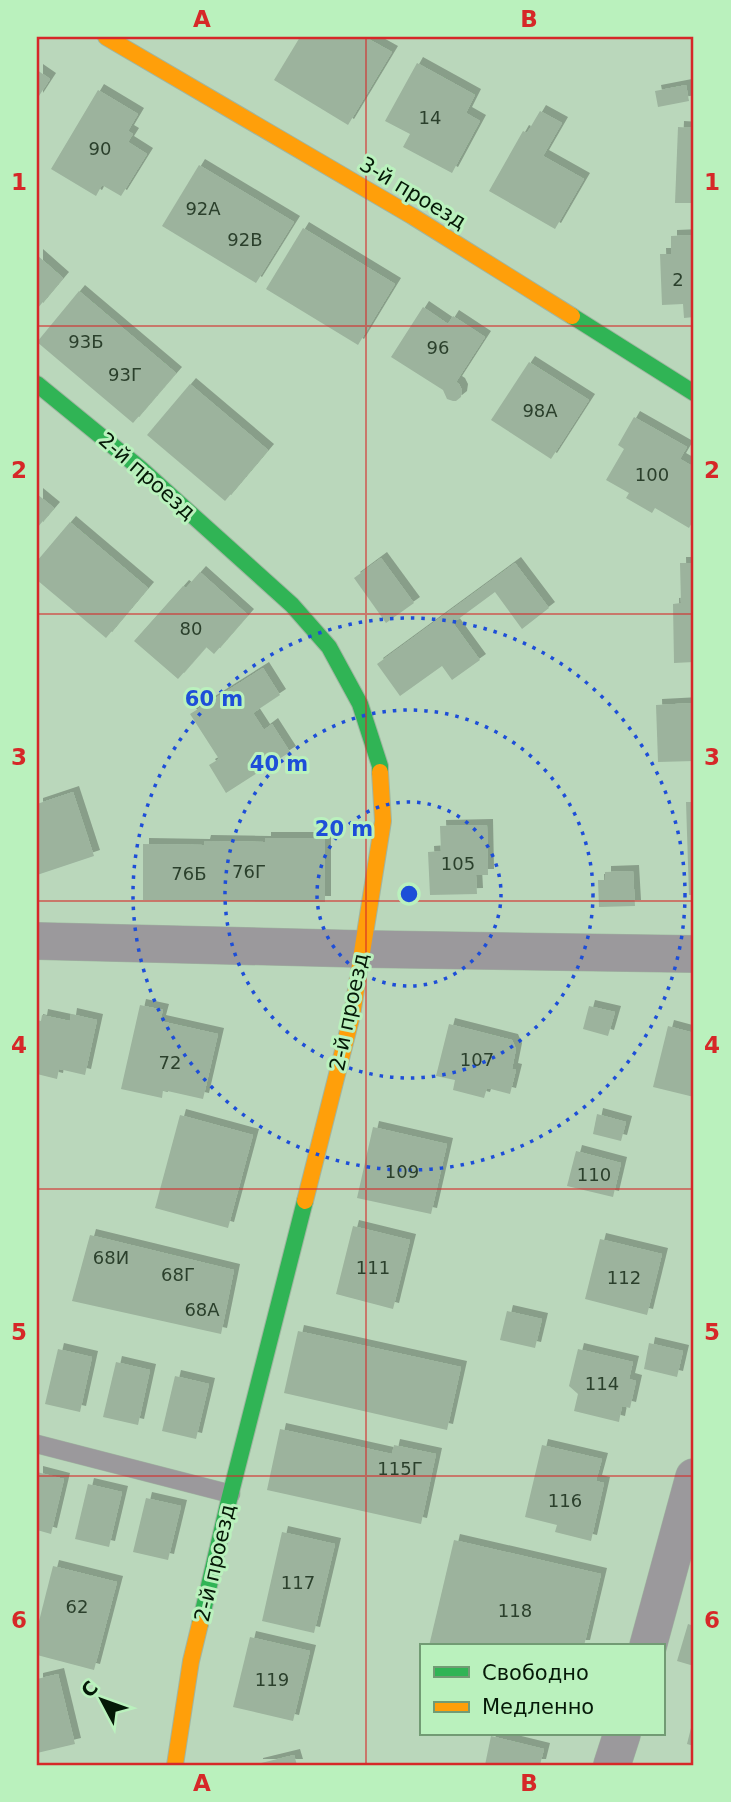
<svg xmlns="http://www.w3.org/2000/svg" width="731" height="1802" font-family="'DejaVu Sans',sans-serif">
	<defs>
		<filter id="shadow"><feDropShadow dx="6" dy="-6" stdDeviation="0" flood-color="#0004"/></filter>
	</defs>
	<rect width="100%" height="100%" fill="#bad7bb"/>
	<g fill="#9cb39d" filter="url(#shadow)">
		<path d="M300,37H365L392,52L348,125L274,80Z"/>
		<path d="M417,63L475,95L466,113L480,121L452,173L403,147L410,134L385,121Z"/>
		<path d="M37,70L50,79L37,99Z"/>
		<path d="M686,85L689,101L658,107L655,91Z"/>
		<path d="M98,90L138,114L128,131L133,134L128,142L147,154L121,196L102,185L96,196L51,169Z"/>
		<path d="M540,111L562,123L543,156L584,179L555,229L489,191L523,131L527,133Z"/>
		<path d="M678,127L694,128V203H675Z"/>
		<path d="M199,165L294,222L256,283L162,226Z"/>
		<path d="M303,228L395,284L358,345L266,289Z"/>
		<path d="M694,235V317L684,318L683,304L662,305L660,254H671V236Z"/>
		<path d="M37,255L63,278L37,309Z"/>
		<path d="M79,291L176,373L133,423L37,342Z"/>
		<path d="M423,307L448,324L453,316L485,337L456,382L459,384L462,390L461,397L456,401H453L447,399L443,390L391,357Z"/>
		<path d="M529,362L589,400L551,459L491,420Z"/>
		<path d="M190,384L268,450L225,501L147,435Z"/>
		<path d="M634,417L687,447L680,459L694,467V519L689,528L655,508L652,513L626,498L629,493L606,480L624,449L618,445Z"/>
		<path d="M37,494L54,508L37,528Z"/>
		<path d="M70,522L148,588L106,638L37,580V561Z"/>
		<path d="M381,558L414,603L386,623L354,578Z"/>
		<path d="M515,563L549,608L522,629L495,592L453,623L480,660L452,680L442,666L400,696L377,664Z"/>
		<path d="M680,563H694V662L674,663L673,604L681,603Z"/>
		<path d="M200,572L248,615L214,654L206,647L178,679L134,641L183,586L186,588Z"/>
		<path d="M263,668L280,695L253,713L264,730L272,724L290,752L226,793L209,765L219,759L190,714Z"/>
		<path d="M694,703V761L658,762L656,705Z"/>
		<path d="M73,792L94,856L37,875V804Z"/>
		<path d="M686,802H694V895H689Z"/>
		<path d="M487,825L488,875H476L477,894L430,895L428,852L441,851L440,826Z"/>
		<path d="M265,838H325V902L143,900V844L204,845L205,841L265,842Z"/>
		<path d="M633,871L635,906L599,907L598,880H605V872Z"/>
		<path d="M140,1005L163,1010L160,1021L218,1034L203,1099L163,1090L162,1098L121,1089Z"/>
		<path d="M589,1006L615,1012L608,1036L583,1029Z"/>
		<path d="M71,1014L97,1020L85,1075L59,1069L57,1079L37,1074V1020L41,1021L42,1015L70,1021Z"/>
		<path d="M449,1024L512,1040L516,1049L512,1069L516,1070L510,1094L487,1088L484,1098L453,1090L455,1080L436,1076Z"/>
		<path d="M668,1026L694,1033V1097L653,1087Z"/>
		<path d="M597,1114L626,1122L621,1141L593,1134Z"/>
		<path d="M180,1115L253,1135L228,1228L155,1208Z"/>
		<path d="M373,1127L447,1144L431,1214L357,1198Z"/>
		<path d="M576,1151L621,1163L613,1197L567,1186Z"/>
		<path d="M353,1226L410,1240L393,1309L336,1294Z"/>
		<path d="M90,1235L234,1270L221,1334L72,1301Z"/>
		<path d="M600,1239L662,1254L647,1315L585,1299Z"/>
		<path d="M507,1311L542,1319L535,1348L500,1340Z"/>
		<path d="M298,1331L461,1367L447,1430L284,1393Z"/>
		<path d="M649,1343L683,1351L677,1377L644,1369Z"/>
		<path d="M58,1349L92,1357L80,1412L45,1404Z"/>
		<path d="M578,1349L633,1362L629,1379L636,1381L630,1408L622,1406L619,1422L574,1411L578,1394L569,1386Z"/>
		<path d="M116,1362L150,1370L138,1425L103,1417Z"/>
		<path d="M175,1376L209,1384L196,1439L162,1431Z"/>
		<path d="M280,1429L392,1454L394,1445L436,1454L421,1524L267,1490Z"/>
		<path d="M542,1445L602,1459L596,1481L604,1483L591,1541L555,1532L557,1525L525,1517Z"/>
		<path d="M37,1472L64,1479L51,1534L37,1530Z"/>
		<path d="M88,1484L122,1492L109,1547L75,1539Z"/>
		<path d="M146,1498L181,1506L168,1560L133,1552Z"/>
		<path d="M282,1532L335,1544L314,1633L262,1621Z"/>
		<path d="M454,1540L601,1574L584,1646H429Z"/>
		<path d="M53,1566L117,1582L94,1670L37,1655V1629Z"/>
		<path d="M688,1624L694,1626V1666L677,1661Z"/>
		<path d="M250,1637L310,1651L293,1721L233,1707Z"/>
		<path d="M58,1674L75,1744L37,1753V1679Z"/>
		<path d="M693,1720L694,1721V1746L687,1744Z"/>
		<path d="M491,1736L544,1749L540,1765H485Z"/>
		<path d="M294,1755L297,1765H257V1764Z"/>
	</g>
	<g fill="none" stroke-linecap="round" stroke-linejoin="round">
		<defs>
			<path id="lane" d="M37,1444L231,1494"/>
			<g id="street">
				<path d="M37,941L363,949L694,954"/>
				<path d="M648,1646L694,1477"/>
				<path d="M612,1765L622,1734"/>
			</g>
			<g id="fast">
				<path d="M572,316L694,393"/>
				<path d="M37,384L141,469L292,605L329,647L360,704L380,766V772"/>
				<path d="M200,1624L229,1500L305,1201"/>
			</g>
			<g id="slow">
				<path d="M106,37L412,216L572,316"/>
				<path d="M305,1201L352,1015L383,821L380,772"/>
				<path d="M175,1765L191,1661L200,1624"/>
			</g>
		</defs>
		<use href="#lane" stroke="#a0b6a1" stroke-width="19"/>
		<use href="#street" stroke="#a0b6a1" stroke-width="38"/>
		<use href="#fast" stroke="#a0b6a1" stroke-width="18"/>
		<use href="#slow" stroke="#a0b6a1" stroke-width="18"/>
		<use href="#lane" stroke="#9b999c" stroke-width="18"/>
		<use href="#street" stroke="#9b999c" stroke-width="37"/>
		<use href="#fast" stroke="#30b455" stroke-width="16"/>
		<use href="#slow" stroke="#ff9f0a" stroke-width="16"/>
	</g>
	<path fill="none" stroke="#d62828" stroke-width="2" stroke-opacity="0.55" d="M366,37V1765M37,326H694M37,614H694M37,901H694M37,1189H694M37,1476H694"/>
	<g fill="none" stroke="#1d4ed8" stroke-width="3.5" stroke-dasharray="3.5 7">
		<circle cx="409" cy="894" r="92"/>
		<circle cx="409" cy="894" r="184"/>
		<circle cx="409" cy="894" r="276"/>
	</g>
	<g text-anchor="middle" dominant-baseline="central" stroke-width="6" stroke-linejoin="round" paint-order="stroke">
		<g font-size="18" fill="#2b402c">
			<text x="430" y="117">14</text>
			<text x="100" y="148">90</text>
			<text x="203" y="208">92А</text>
			<text x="245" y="239">92В</text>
			<text x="678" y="279">2</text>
			<text x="86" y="341">93Б</text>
			<text x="438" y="347">96</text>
			<text x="125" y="374">93Г</text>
			<text x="540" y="410">98А</text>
			<text x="652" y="474">100</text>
			<text x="191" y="628">80</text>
			<text x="458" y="863">105</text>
			<text x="249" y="871">76Г</text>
			<text x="189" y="873">76Б</text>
			<text x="477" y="1059">107</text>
			<text x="170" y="1062">72</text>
			<text x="402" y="1171">109</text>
			<text x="594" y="1174">110</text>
			<text x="111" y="1257">68И</text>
			<text x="373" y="1267">111</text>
			<text x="178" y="1274">68Г</text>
			<text x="624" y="1277">112</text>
			<text x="202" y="1309">68А</text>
			<text x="602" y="1383">114</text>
			<text x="400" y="1468">115Г</text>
			<text x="565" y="1500">116</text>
			<text x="298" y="1582">117</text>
			<text x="77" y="1606">62</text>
			<text x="515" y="1610">118</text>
			<text x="272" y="1679">119</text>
		</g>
		<g font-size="21" fill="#051907" stroke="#baf1bd">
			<text transform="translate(413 193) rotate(31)">3-й проезд</text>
			<text transform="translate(147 476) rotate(41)">2-й проезд</text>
			<text transform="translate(349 1012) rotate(-78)">2-й проезд</text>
			<text transform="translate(215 1563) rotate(-77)">2-й проезд</text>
		</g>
	</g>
	<circle cx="409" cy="894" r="10" fill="#1d4ed8" stroke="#baf1bd" stroke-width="3.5"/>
	<g font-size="21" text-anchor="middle" font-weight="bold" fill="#1d4ed8" stroke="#baf1bd" stroke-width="6" stroke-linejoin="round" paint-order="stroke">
		<text x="214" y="706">60 m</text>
		<text x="279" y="771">40 m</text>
		<text x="344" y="836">20 m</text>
	</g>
	<rect width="731" height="1802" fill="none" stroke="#baf1bd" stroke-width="77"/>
	<rect x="420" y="1644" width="245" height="91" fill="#baf1bd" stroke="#729b74" stroke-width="2"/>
	<rect x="434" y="1667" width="35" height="10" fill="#30b455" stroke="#729b74" stroke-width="2"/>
	<text x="482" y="1680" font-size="21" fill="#051907">Свободно</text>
	<rect x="434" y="1702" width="35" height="10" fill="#ff9f0a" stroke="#729b74" stroke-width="2"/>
	<text x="482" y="1714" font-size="21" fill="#051907">Медленно</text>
	<g transform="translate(102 1700) rotate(311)" stroke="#baf1bd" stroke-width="5" paint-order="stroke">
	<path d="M0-5L12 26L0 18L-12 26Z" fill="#051907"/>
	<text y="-10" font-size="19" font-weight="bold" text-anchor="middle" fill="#051907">С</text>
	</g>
	<rect x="38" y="38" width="654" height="1726" fill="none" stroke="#d62828" stroke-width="2.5"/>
	<g font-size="23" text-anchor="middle" font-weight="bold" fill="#d62828">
		<text x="202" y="27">A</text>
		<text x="529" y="27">B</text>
		<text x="19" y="190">1</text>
		<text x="712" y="190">1</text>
		<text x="19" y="478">2</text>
		<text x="712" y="478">2</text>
		<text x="19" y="765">3</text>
		<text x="712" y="765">3</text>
		<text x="19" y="1053">4</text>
		<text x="712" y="1053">4</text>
		<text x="19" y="1340">5</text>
		<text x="712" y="1340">5</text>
		<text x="19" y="1628">6</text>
		<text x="712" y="1628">6</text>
		<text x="202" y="1791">A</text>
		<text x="529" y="1791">B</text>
	</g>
</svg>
